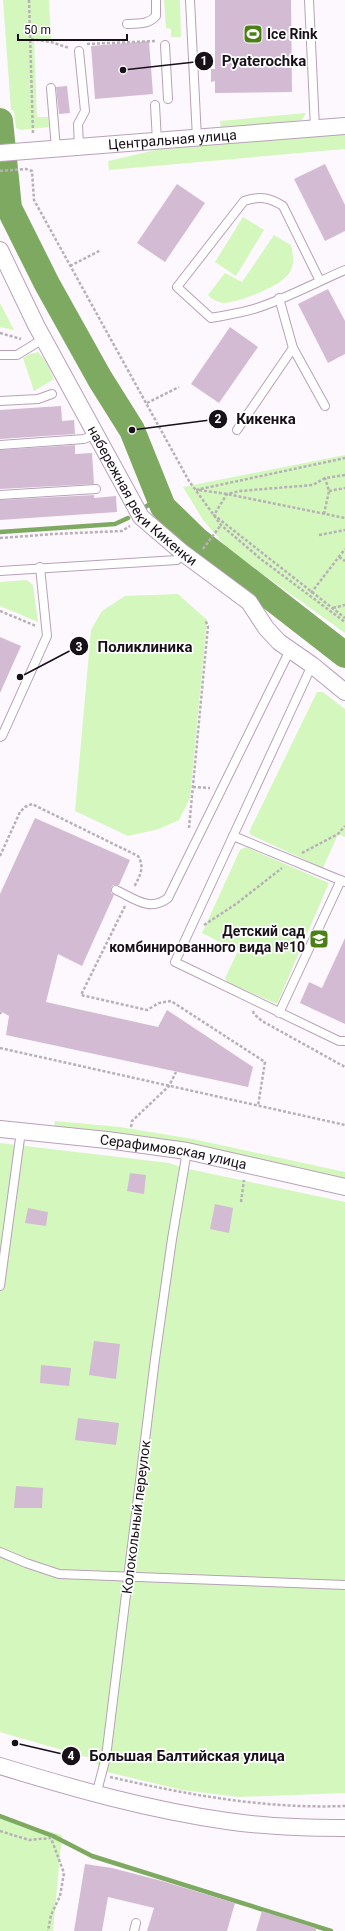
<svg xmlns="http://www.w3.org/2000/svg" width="345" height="1931" font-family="Roboto,sans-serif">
	<rect width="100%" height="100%" fill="#fdf8fd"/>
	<g fill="#d4f7bd">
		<path d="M3,0H49L51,40H34L37,117H48L49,127L21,130L16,128L14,111L11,110Z"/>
		<path d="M164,0H180L181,37H171V29L166,28Z"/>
		<path d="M306,113L302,120L221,129L220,121Z"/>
		<path d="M345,133V149L109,170L108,161L156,150Z"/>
		<path d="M243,217L264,230L236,276L215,262Z"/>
		<path d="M274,235L291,245C293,254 295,263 290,272C282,286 240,302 224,303C218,303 212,299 208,295L225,273L242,282Z"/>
		<path d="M0,303L14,330L0,327Z"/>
		<path d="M38,352L46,362L54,379L34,391L23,358L30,354Z"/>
		<path d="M345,455V633L228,549L203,520L183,487Z"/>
		<path d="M27,580L33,585L38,622L0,606V582Z"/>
		<path d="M178,594L207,620L190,798L179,820L159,829L128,836L75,811L91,630L102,611L125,596Z"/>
		<path d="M317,692H323L345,709V837L338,834L323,868L251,835L249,832Z"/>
		<path d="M246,847L329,883L277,1004L228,983L225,978L238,951L202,933L240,850Z"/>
		<path d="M55,1121L120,1127L193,1139L345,1172V1179L174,1141L120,1133L54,1127Z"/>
		<path d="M0,1143L169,1163L184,1168L345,1202V1793L239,1797L182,1790L107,1772L90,1758L0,1732Z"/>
		<path d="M0,1818L62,1835L53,1931H0Z"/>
	</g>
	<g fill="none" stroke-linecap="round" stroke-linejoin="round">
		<g stroke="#7ea960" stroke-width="4.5">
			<path d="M140,510L159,499"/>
			<path d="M0,532L115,524L128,518"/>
			<path d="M0,1816L53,1836L92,1856L331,1931"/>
		</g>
		<path stroke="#7ea960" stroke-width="26" d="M0,121L9,208L47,284L100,379L132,430L163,507L197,540L345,655"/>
	</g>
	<g fill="#d3bbd3">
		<path d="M215,0H291L292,92L215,93V81L211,82V69H215Z"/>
		<path d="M149,41L153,94L95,99L91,46Z"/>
		<path d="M67,86L70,113L59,114L56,87Z"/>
		<path d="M325,164L345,205V231L325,241L294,179Z"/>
		<path d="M177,184L205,203L165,262L137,243Z"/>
		<path d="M328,289L345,321V354L328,363L298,304Z"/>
		<path d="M230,327L258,347L219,403L191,384Z"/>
		<path d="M61,406L62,421L74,420L75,434L0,439V410Z"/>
		<path d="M75,445V454L92,453L94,484L0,489V450Z"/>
		<path d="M94,495V498L116,496L117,512L0,520V500Z"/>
		<path d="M0,637L21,646L0,693Z"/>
		<path d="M35,818L130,860L119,885H113L111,888V893L114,895L82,966L58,954L46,1002L158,1027L167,1010L253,1067L248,1087L6,1035L9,1016L0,1011V894Z"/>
		<path d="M345,938V1024L300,1003L309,982L322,988Z"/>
		<path d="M130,1173L146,1175L144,1194L127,1191Z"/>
		<path d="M215,1204L233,1208L229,1233L210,1229Z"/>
		<path d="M28,1208L48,1212L46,1226L25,1223Z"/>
		<path d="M94,1341L120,1344L116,1379L89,1375Z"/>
		<path d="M41,1365L71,1368L69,1386L40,1383Z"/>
		<path d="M78,1418L119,1423L116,1445L75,1440Z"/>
		<path d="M16,1486L43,1488L42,1508H14Z"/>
		<path d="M85,1864L112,1868L162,1881L235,1903L227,1931H147L154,1908L108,1897L102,1931H74Z"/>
		<path d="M262,1911L316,1928V1931H256Z"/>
	</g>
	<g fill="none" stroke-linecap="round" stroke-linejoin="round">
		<defs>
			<g id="service">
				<path d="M190,0L197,138"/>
				<path d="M309,0L315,128"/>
				<path d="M127,24C138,23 148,25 156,16V0"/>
				<path d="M165,45L168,99"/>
				<path d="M51,88L56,149"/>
				<path d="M155,105L157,141"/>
				<path d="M79,147L78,124L85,111L79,51"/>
				<path d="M320,281L283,206C269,197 259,196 244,201L177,287L211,318C226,315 242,313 257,308C285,299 317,282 345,270"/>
				<path d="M279,298L293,348L325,406"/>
				<path d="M0,355H17L43,339"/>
				<path d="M0,401L38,399L52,394"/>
				<path d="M237,430L293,348"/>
				<path d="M0,445L84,439L96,434"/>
				<path d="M0,495L96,489"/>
				<path d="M0,571L177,560L183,553"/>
				<path d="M312,665L175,962L339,1041H345"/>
				<path d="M0,737L2,736L47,636L40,567"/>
				<path d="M233,836L345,882"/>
				<path d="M116,890C135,899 150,912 168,898L290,650"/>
				<path d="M279,1013L341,880"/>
				<path d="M0,1286L21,1131"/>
				<path d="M0,1552L26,1563L59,1574L345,1585"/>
				<path d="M96,1795L106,1757L155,1359L172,1239L187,1151"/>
				<path d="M134,1931L136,1923"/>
			</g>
			<g id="minor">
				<path id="s1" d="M0,153L345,126"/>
				<path id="s2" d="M0,250L36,325L141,517L183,553L249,602L266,628L279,642L312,665L345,692"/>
				<path id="s3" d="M0,1129L107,1140L187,1151L345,1187"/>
				<path d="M0,1766C75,1789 149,1810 227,1821C266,1827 306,1828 345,1828"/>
			</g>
		</defs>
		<use href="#service" stroke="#b8a1b8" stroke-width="10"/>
		<use href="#minor" stroke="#b8a1b8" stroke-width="18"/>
		<g stroke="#b7b1b7" stroke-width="2.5" stroke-dasharray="3 2" stroke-linecap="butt">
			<path d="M29,0L33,134"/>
			<path d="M31,39L51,42L69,48"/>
			<path d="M87,44L155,41"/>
			<path d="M0,171L26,169L32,171L34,200L189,481L221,525L262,560L345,622"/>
			<path d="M70,266L101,250"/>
			<path d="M0,333L21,339"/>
			<path d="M147,403L179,387"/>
			<path d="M345,475L325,478L313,485L240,491L227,494L214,515L345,618"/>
			<path d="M196,490L345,458"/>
			<path d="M199,490L227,494L345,518"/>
			<path d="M329,491L345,488"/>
			<path d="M324,514L329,491L325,478"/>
			<path d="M319,535L345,530"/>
			<path d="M0,538L54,534L122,531L130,526"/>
			<path d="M203,549L221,525"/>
			<path d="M339,557L345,561"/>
			<path d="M311,593L345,549"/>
			<path d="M333,608L345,605"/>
			<path d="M0,611L36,626"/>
			<path d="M193,787L210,788"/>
			<path d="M189,828L208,626L205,620"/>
			<path d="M302,853L338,834L345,826"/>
			<path d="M0,856L20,812L25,807L32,804L138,856C145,867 140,876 134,887"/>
			<path d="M125,906L81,995L147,1010L159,1003L171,1001L265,1062L258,1106"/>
			<path d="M204,925L236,904L282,868"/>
			<path d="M253,1011L254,1014L262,1021L345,1067"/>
			<path d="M0,1014L1,1012"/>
			<path d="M0,1048L345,1125"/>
			<path d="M131,1127L132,1121L169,1086L176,1072"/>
			<path d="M241,1202L244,1180"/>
			<path d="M110,1777C189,1795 264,1809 345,1806"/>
			<path d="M0,1831L29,1840L51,1838L64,1873L60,1896L51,1915L48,1931"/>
		</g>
		<use href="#service" stroke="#fff" stroke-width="8"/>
		<use href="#minor" stroke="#fff" stroke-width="16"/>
	</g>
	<defs>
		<symbol id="stadium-square" viewBox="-11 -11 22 22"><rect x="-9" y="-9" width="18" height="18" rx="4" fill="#4b8015" stroke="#fff"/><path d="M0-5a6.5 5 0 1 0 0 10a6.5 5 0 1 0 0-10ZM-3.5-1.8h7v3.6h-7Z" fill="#fff"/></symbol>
		<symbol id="school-square" viewBox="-11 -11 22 22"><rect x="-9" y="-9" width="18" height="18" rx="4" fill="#4b8015" stroke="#fff"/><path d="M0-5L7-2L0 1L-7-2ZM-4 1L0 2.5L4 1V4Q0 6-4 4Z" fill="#fff"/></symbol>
	</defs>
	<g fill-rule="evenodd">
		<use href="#stadium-square" x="242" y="23" width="22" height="22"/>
		<use href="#school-square" x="308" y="928" width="22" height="22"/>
	</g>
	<g text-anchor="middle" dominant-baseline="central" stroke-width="3.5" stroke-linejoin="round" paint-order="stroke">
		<g font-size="14" font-weight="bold" fill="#191119" stroke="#fff" text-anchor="start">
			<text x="267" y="34">Ice Rink</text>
			<text x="305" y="931" text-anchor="end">Детский сад<tspan x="305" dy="16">комбинированного вида №10</tspan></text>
		</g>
		<g font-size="14" fill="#191119" stroke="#fff">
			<text stroke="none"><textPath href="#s1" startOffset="173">Центральная улица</textPath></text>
			<text stroke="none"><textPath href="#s2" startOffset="286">набережная реки Кикенки</textPath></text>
			<text stroke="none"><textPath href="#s3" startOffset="175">Серафимовская улица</textPath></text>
			<text transform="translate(136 1517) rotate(-83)">Колокольный переулок</text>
		</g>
	</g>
	<path fill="none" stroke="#191119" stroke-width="1.5" d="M123 70L204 61M132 430L218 419M20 677L79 646M15 1743L71 1756"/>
	<g fill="#191119" stroke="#fff" stroke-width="1.5">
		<circle cx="123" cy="70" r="4"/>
		<circle cx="132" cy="430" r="4"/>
		<circle cx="20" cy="677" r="4"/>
		<circle cx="15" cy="1743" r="4"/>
		<circle cx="204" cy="61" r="10"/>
		<circle cx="218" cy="419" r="10"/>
		<circle cx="79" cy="646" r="10"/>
		<circle cx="71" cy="1756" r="10"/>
	</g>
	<g font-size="12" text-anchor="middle" font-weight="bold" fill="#fff">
		<text x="204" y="65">1</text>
		<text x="218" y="423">2</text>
		<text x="79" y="651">3</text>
		<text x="71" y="1760">4</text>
	</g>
	<g font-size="15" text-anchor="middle" font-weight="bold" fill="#191119" stroke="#fff" stroke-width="3.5" stroke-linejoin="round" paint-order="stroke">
		<text x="264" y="66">Pyaterochka</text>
		<text x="266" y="424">Кикенка</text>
		<text x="145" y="652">Поликлиника</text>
		<text x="187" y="1761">Большая Балтийская улица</text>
	</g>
	<path d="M18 34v6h109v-6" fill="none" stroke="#191119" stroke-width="2"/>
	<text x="24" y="34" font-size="12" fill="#191119" stroke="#ffffff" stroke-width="3" paint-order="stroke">50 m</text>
</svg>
